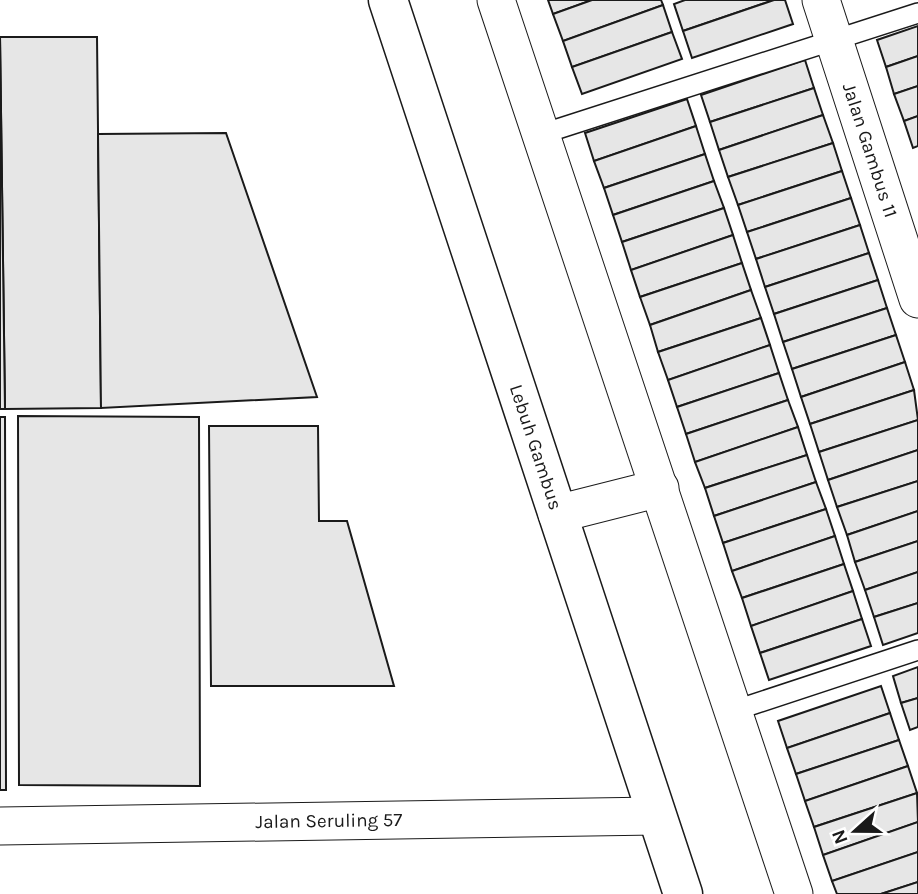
<svg xmlns="http://www.w3.org/2000/svg" width="918" height="894" font-family="Karla,sans-serif">
	<rect width="100%" height="100%" fill="#fff"/>
	<g fill="#e6e6e6" stroke="#1a1a1a" stroke-width="2">
		<path d="M548,0H592L553,14Z"/>
		<path d="M592,0H661L663,5L563,41L553,14Z"/>
		<path d="M685,0H774L683,31L674,4Z"/>
		<path d="M774,0H785L793,24L692,58L683,31Z"/>
		<path d="M663,5L672,32L572,67L563,41Z"/>
		<path d="M918,26V56L886,67L877,40Z"/>
		<path d="M672,32L682,59L582,94L572,67Z"/>
		<path d="M0,37H97L101,408L5,409Z"/>
		<path d="M0,37L5,409H0Z"/>
		<path d="M918,56V86L894,94L886,67Z"/>
		<path d="M805,60L814,88L710,122L701,95Z"/>
		<path d="M918,86V116L904,121L894,94Z"/>
		<path d="M814,88L823,115L719,150L710,122Z"/>
		<path d="M687,99L696,126L594,161L585,133Z"/>
		<path d="M823,115L833,143L728,177L719,150Z"/>
		<path d="M918,116V146L913,148L904,121Z"/>
		<path d="M696,126L705,154L604,188L594,161Z"/>
		<path d="M226,133L317,397L101,408L98,134Z"/>
		<path d="M833,143L842,171L738,205L728,177Z"/>
		<path d="M705,154L714,181L613,215L604,188Z"/>
		<path d="M842,171L851,198L747,232L738,205Z"/>
		<path d="M714,181L724,208L622,242L613,215Z"/>
		<path d="M851,198L860,225L756,259L747,232Z"/>
		<path d="M724,208L733,235L631,270L622,242Z"/>
		<path d="M860,225L869,253L765,287L756,259Z"/>
		<path d="M733,235L742,263L640,297L631,270Z"/>
		<path d="M869,253L878,280L774,314L765,287Z"/>
		<path d="M742,263L751,290L650,325L640,297Z"/>
		<path d="M878,280L887,308L783,342L774,314Z"/>
		<path d="M751,290L761,318L658,352L650,325Z"/>
		<path d="M887,308L896,335L792,369L783,342Z"/>
		<path d="M761,318L770,345L668,380L658,352Z"/>
		<path d="M896,335L905,362L801,397L792,369Z"/>
		<path d="M770,345L779,373L677,407L668,380Z"/>
		<path d="M905,362L914,390L810,424L801,397Z"/>
		<path d="M779,373L788,400L686,434L677,407Z"/>
		<path d="M914,390L918,420L819,452L810,424Z"/>
		<path d="M788,400L798,427L695,462L686,434Z"/>
		<path d="M18,416L199,417L200,786L19,785Z"/>
		<path d="M0,417H5L6,790H0Z"/>
		<path d="M918,420V450L828,480L819,452Z"/>
		<path d="M209,426H318L319,521H347L394,686H211Z"/>
		<path d="M798,427L807,455L705,488L695,462Z"/>
		<path d="M918,450V481L837,507L828,480Z"/>
		<path d="M807,455L816,482L714,516L705,488Z"/>
		<path d="M918,481V511L847,535L837,507Z"/>
		<path d="M816,482L826,509L723,543L714,516Z"/>
		<path d="M826,509L835,536L732,571L723,543Z"/>
		<path d="M918,511V541L855,562L847,535Z"/>
		<path d="M835,536L844,564L742,598L732,571Z"/>
		<path d="M918,541V572L865,590L855,562Z"/>
		<path d="M844,564L853,591L751,626L742,598Z"/>
		<path d="M918,572V603L874,617L865,590Z"/>
		<path d="M853,591L862,619L760,653L751,626Z"/>
		<path d="M918,603V633L883,645L874,617Z"/>
		<path d="M862,619L871,646L769,680L760,653Z"/>
		<path d="M918,667V698L901,703L893,676Z"/>
		<path d="M881,686L890,713L787,748L778,721Z"/>
		<path d="M918,698V727L910,730L901,703Z"/>
		<path d="M890,713L899,740L796,774L787,748Z"/>
		<path d="M899,740L908,766L805,801L796,774Z"/>
		<path d="M908,766L917,793L814,827L805,801Z"/>
		<path d="M917,793L918,822L823,855L814,827Z"/>
		<path d="M918,822V852L832,881L823,855Z"/>
		<path d="M918,852V882L881,894H837L832,881Z"/>
		<path d="M918,882V894H881Z"/>
	</g>
	<g fill="none" stroke-linecap="round" stroke-linejoin="round">
		<defs>
			<g id="service">
				<path d="M542,134L918,13"/>
				<path d="M733,711L918,650"/>
			</g>
			<g id="minor">
				<path d="M496,0L794,894"/>
				<path id="s1" d="M821,0L918,299"/>
				<path d="M557,514L660,488"/>
				<path id="s2" d="M0,826L656,816"/>
			</g>
			<g id="tertiary">
				<path id="s3" d="M388,0L683,894"/>
			</g>
		</defs>
		<use href="#service" stroke="#1a1a1a" stroke-width="22"/>
		<use href="#minor" stroke="#1a1a1a" stroke-width="39"/>
		<use href="#tertiary" stroke="#1a1a1a" stroke-width="41"/>
		<use href="#service" stroke="#fff" stroke-width="19"/>
		<use href="#minor" stroke="#fff" stroke-width="37"/>
		<use href="#tertiary" stroke="#fff" stroke-width="38"/>
	</g>
	<g text-anchor="middle" dominant-baseline="central" stroke-width="5" stroke-linejoin="round" paint-order="stroke">
		<g font-size="19" fill="#1a1a1a" stroke="#fff">
			<text stroke="none"><textPath href="#s1" startOffset="158">Jalan Gambus 11</textPath></text>
			<text stroke="none"><textPath href="#s3" startOffset="471">Lebuh Gambus</textPath></text>
			<text stroke="none"><textPath href="#s2" startOffset="329">Jalan Seruling 57</textPath></text>
		</g>
	</g>
	<g transform="translate(855 831) rotate(249)" stroke="#ffffff" stroke-width="5" paint-order="stroke">
	<path d="M0-5L12 26L0 18L-12 26Z" fill="#1a1a1a"/>
	<text y="-10" font-size="19" font-weight="bold" text-anchor="middle" fill="#1a1a1a">N</text>
	</g>
</svg>
